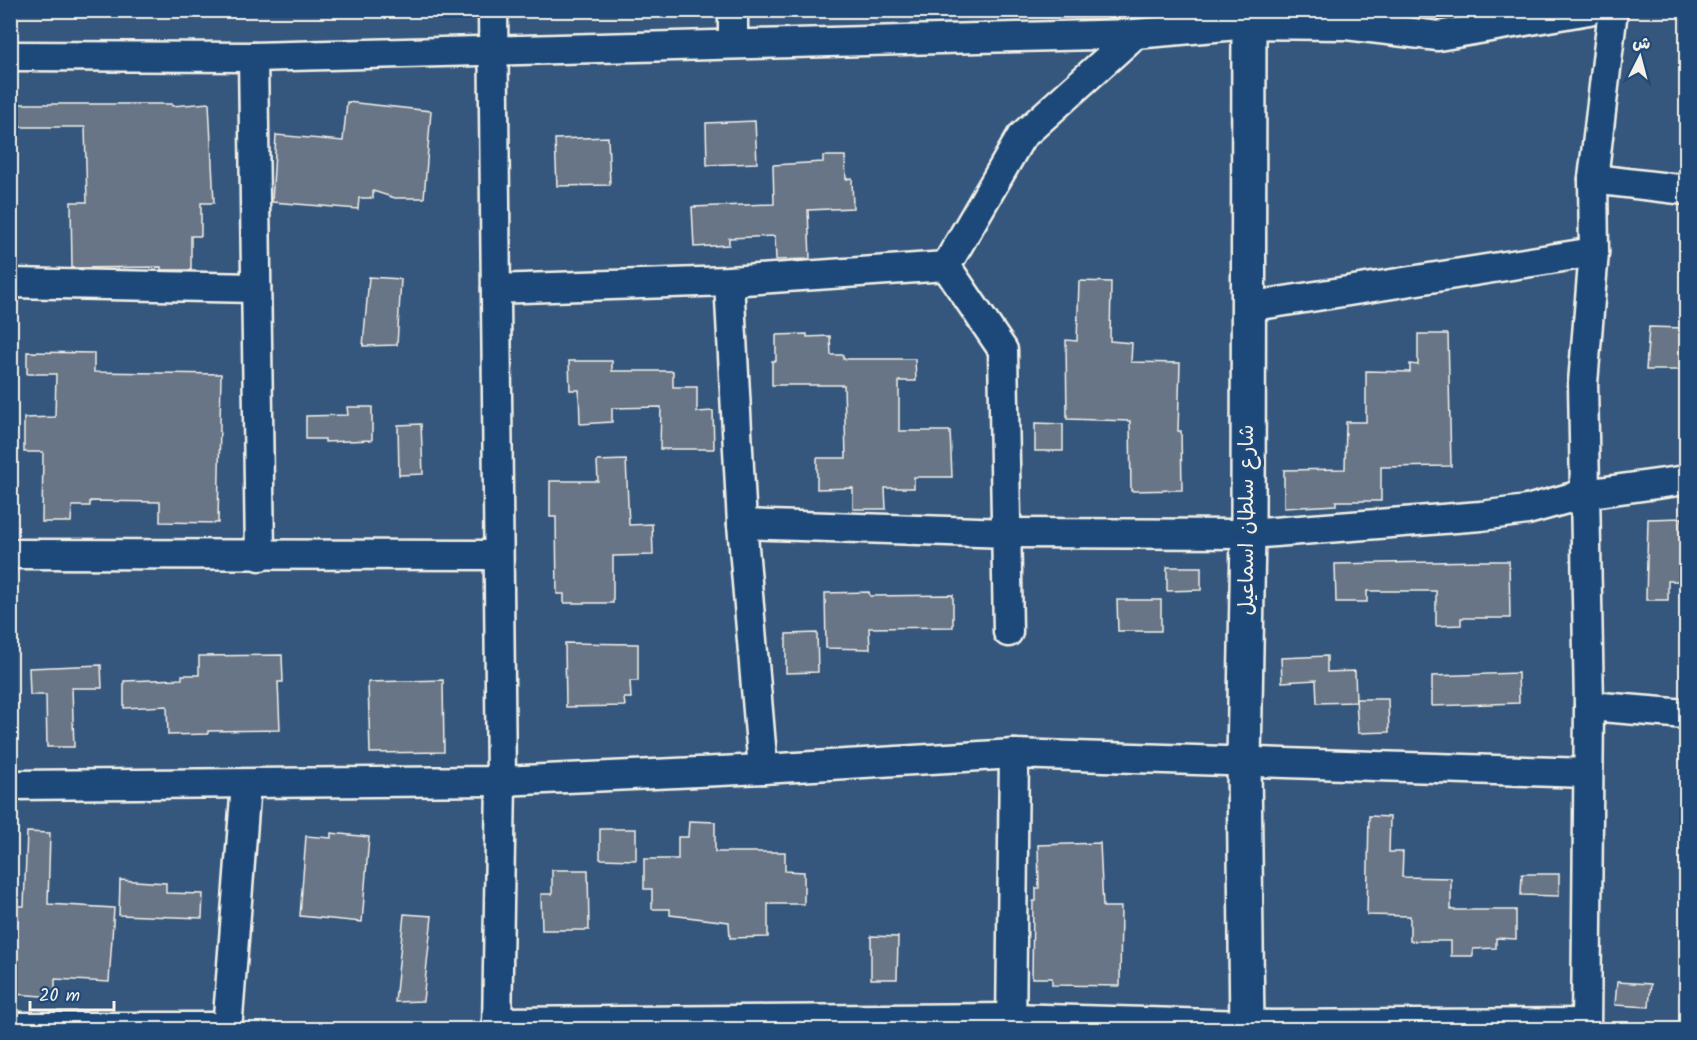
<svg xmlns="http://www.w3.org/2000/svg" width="1697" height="1040" font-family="Kalam,'Playpen Sans Arabic',sans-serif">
	<rect width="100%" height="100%" fill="#35577e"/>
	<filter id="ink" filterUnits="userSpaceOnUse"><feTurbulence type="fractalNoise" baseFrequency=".0167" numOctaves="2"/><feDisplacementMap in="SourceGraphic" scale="12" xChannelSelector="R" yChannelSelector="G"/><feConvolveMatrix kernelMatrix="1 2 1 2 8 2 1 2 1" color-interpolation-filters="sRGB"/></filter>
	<g filter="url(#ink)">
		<g fill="#687587" stroke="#f4f1e8" stroke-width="1.5">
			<path d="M347,102L431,111L424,198H395L373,191V198H359L358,209L272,202L276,135L343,141Z"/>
			<path d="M209,103L214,203H201V236H191V270H161V267L72,268L71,202H87L85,127H10V104H172V106Z"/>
			<path d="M755,121L757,163L707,165L706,123Z"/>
			<path d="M608,137L610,185L557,186L555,139Z"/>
			<path d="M823,156H845L846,179L852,178L853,208L808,210L810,259L776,260L775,236L729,238V245L694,247L692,207L774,204L773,165L823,162Z"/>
			<path d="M369,277L401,279L397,345L363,346Z"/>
			<path d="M1079,281L1111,282L1110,341L1132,343L1131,362L1180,363L1178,431H1181L1182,490L1131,491L1130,421L1067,419L1066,340L1077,341Z"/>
			<path d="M1649,327L1685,328L1684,370H1646Z"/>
			<path d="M807,334V337L830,336L831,355H843V359H915L916,381H899V431H950L952,477H914V488H885L886,509H853V488L817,489V458H846L844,385H772V361H776V335Z"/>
			<path d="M1418,334H1448L1451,466L1381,467V501H1336V505L1284,508V470L1345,469L1346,422H1366V371L1410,372V364L1418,365Z"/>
			<path d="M27,352L94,353V372L221,374L218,523L160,522V502L90,501V506H72L71,522H42L43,452H24V418L55,417L56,374H27Z"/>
			<path d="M569,361H612V371H673V387H697V412L713,411L714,449H660L661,407L612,408V422L580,424L579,390H570Z"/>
			<path d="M347,407H372V440L325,442V439H306V416L348,415Z"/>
			<path d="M1035,423L1063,424V451H1035Z"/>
			<path d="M421,424L423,474L399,475L398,425Z"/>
			<path d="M626,460L629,525L652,524L653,555L613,556V603H564V594H557L556,517H550V481H598L597,461Z"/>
			<path d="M1682,518L1686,581H1668V600H1646L1648,519Z"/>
			<path d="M1480,561H1509L1510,618H1461V625L1436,626V591H1367V602H1336L1335,564Z"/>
			<path d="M1167,567H1201V590L1167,591Z"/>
			<path d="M869,592L870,596L953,595V627L869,628L870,649L826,648L825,593Z"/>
			<path d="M1117,600H1161V631H1118Z"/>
			<path d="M817,633L818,672L786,673V634Z"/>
			<path d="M565,643L638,644V681H630L631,698H624L625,706L566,707Z"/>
			<path d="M282,655L283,682H278L280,730L208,731V734L168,735L167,706L124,708V681L182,679V675H199V656Z"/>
			<path d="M1327,656V672L1355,671L1356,702L1317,703L1316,680L1282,682L1281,658Z"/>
			<path d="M101,665L102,688H72L74,747H47L46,695H30L29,668Z"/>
			<path d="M1518,673L1519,703L1432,706V676Z"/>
			<path d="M443,680L444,752L370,753L368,682Z"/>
			<path d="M1356,699H1388L1389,732L1358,733Z"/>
			<path d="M1369,816L1390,817L1389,852H1403L1402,877L1451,878V910H1516V939L1496,938V948L1473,949V956H1451V941H1410V916L1367,915Z"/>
			<path d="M689,821L715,822V852H785V871L804,872V904H768V937L730,938L729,922L670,915V909H652V889H644V859H678V837H688Z"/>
			<path d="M600,829H636V860L600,859Z"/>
			<path d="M27,832L50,833L48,904L114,908L109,982L55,979V997L15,994L17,906H24Z"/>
			<path d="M331,833L369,837L362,922L300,916L306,836L331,838Z"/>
			<path d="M1100,843L1103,907H1121L1120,986L1052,985V978H1032L1033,901H1036V888H1039L1038,845Z"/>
			<path d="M552,870H588L589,930H542L541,894H552Z"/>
			<path d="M1522,874H1559V896L1521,895Z"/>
			<path d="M120,880L166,883V893L203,894L202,918L119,915Z"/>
			<path d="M404,914L432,916L423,1001L395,1002Z"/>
			<path d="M871,936L898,937L897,979H871Z"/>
			<path d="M1617,982L1651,984L1649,1007L1615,1005Z"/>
		</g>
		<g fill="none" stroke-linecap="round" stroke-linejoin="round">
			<defs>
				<g id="street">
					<path d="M493,10L501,781L497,1030"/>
					<path d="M733,10V44"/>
					<path d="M10,56L253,57L1135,34L1249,24L1346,25L1438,36L1589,10"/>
					<path d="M253,57L260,556"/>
					<path d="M1593,179L1686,190"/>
					<path d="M729,281L742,524L763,769"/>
					<path d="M10,283L256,288"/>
					<path d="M496,289L729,281L946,266"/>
					<path d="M1247,307L1594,252"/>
					<path d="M742,524L1008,533L1248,534L1481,516L1527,510L1584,494L1686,480"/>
					<path d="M10,554L497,555"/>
					<path d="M1008,632L1003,350L946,266L1021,137L1135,34"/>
					<path d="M1589,706L1686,714"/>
					<path d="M10,785L501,781L763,769L1014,754L1587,773"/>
					<path d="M497,1022L1011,1018L1247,1025L1585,1023"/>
					<path d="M10,1027H227"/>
					<path d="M227,1030L246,784"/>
					<path d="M1011,1030L1014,754"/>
					<path d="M1586,1030L1589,706L1583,383L1594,252L1593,179L1613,10"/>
				</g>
				<path id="secondary" d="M1247,1030L1244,762L1248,534L1249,10"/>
			</defs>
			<use href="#street" stroke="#f4f1e8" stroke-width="33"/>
			<use href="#secondary" stroke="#f4f1e8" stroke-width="38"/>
			<use href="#street" stroke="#1f4a7a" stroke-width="28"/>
			<use href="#secondary" stroke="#1f4a7a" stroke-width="33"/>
		</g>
	</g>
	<g text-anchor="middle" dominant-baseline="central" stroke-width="6" stroke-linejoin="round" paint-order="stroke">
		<g font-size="21" fill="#f4f1e8" stroke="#1f4a7a">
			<text transform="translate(1247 520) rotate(-90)">شارع سلطان اسماعيل</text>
		</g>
	</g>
	<rect width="1697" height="1040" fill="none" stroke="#1f4a7a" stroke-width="36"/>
	<rect x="18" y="18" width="1661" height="1004" fill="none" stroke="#f4f1e8" stroke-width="2" filter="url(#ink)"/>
	<g transform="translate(1640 57) rotate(6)" stroke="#1f4a7a" stroke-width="4.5" paint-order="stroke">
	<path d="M0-4.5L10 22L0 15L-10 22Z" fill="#f4f1e8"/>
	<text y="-9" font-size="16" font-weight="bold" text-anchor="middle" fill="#f4f1e8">ش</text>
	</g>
	<path d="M30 1001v9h84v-9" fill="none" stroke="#f4f1e8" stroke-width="3"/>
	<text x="39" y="1001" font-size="18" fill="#f4f1e8" stroke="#1f4a7a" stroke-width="4.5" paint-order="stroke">20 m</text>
</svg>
